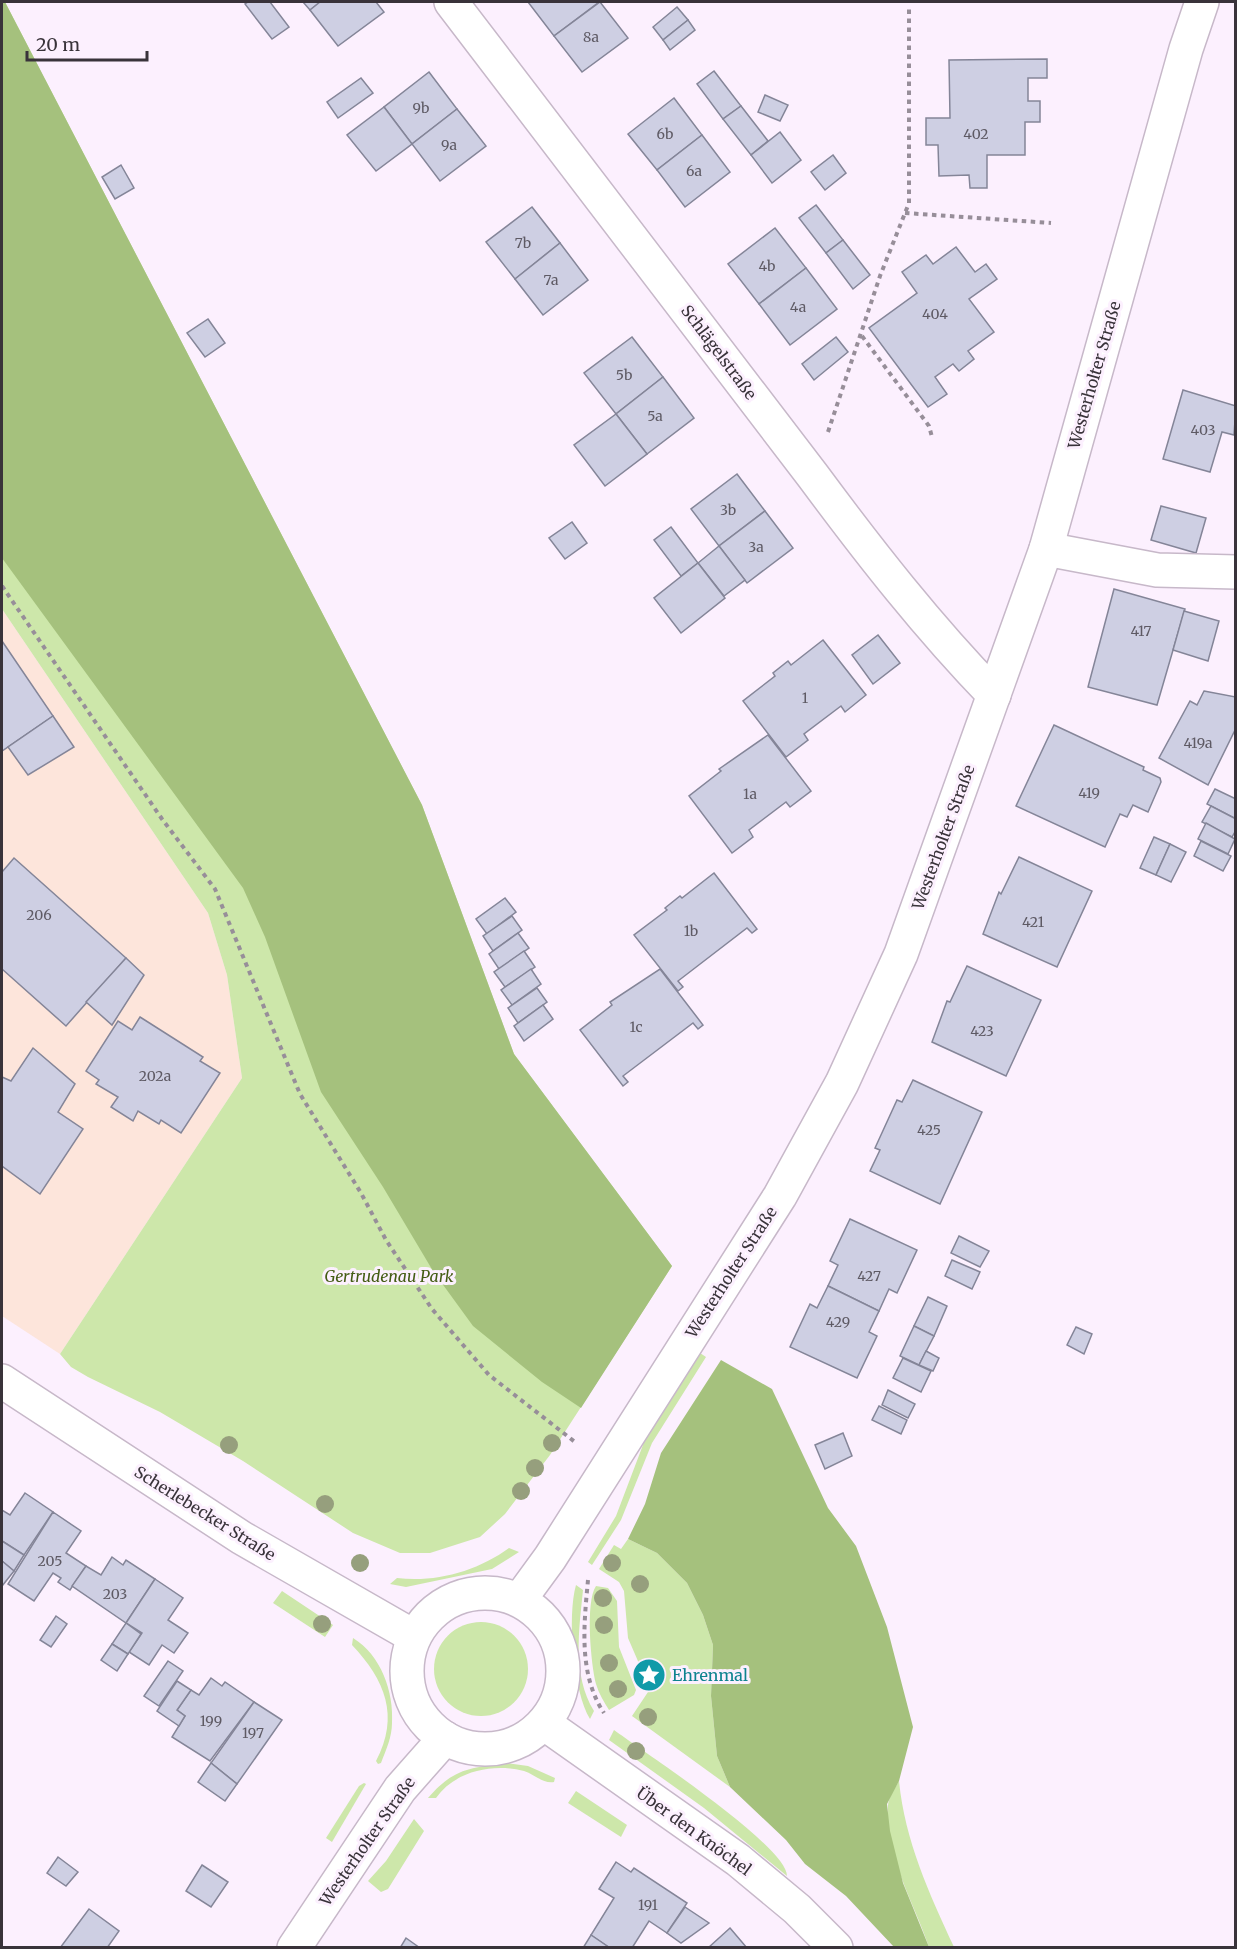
<svg xmlns="http://www.w3.org/2000/svg" width="1237" height="1949" font-family="Merriweather,serif">
	<rect width="100%" height="100%" fill="#fcf0fe"/>
	<path fill="#fde5db" d="M2,609L208,913L227,975L242,1078L60,1354L2,1316Z"/>
	<g fill="#cde7aa">
		<path d="M2,2H5L422,805L514,1054L672,1266L550,1455L505,1514L480,1537L430,1553H400L353,1533L243,1461L160,1412L88,1377L71,1367L60,1354L242,1078L227,975L208,913L2,609Z"/>
		<path d="M700,1353L706,1357L652,1443L621,1520L592,1565L588,1562L616,1516L646,1437Z"/>
		<path d="M628,1539L657,1553L687,1583L703,1615L713,1645L711,1696L717,1756L730,1787L632,1716L650,1689L628,1638L624,1591L619,1582L599,1569L614,1545L621,1549Z"/>
		<path d="M509,1548L519,1552L492,1569L406,1587L390,1584L397,1578C435,1583 478,1571 509,1548Z"/>
		<path d="M576,1585L583,1590C579,1630 572,1675 594,1711L590,1719C573,1691 567,1616 576,1585Z"/>
		<path d="M596,1586L608,1588L617,1601L619,1647L636,1690L634,1695L609,1710C604,1702 599,1694 596,1684C591,1665 585,1602 596,1586Z"/>
		<path d="M282,1591L333,1625L325,1637L273,1603Z"/>
		<circle cx="481" cy="1669" r="47"/>
		<path d="M353,1638C381,1655 394,1692 392,1723C392,1737 386,1750 381,1763L378,1764L376,1761C400,1716 385,1680 352,1645Z"/>
		<path d="M614,1730C644,1752 787,1846 787,1876L704,1808L609,1740Z"/>
		<path d="M507,1763L528,1766L555,1778L554,1782C543,1784 534,1774 524,1771C493,1763 455,1771 436,1798H428C454,1768 470,1768 507,1763Z"/>
		<path d="M899,1781C905,1841 929,1893 954,1947H929C914,1903 885,1855 888,1806C888,1798 895,1788 899,1781Z"/>
		<path d="M364,1783L366,1784L332,1842L326,1838L359,1786Z"/>
		<path d="M576,1791L627,1825L621,1837L568,1803Z"/>
		<path d="M414,1819L424,1831L388,1889L381,1892L368,1881L386,1861Z"/>
	</g>
	<g fill="#a5c17d">
		<path d="M2,2H5L422,805L514,1054L672,1266L581,1408L542,1382L473,1326L433,1271L383,1187L321,1092L265,937L243,888L2,558Z"/>
		<path d="M721,1360L772,1389L828,1508L856,1546L887,1627L913,1727L899,1781L887,1804L890,1831L903,1883L929,1947H894L846,1896L805,1864L786,1840L730,1787L717,1756L711,1696L713,1645L703,1615L687,1583L657,1553L628,1539L645,1504L661,1453Z"/>
	</g>
	<g fill="#cecfe3" stroke="#848598" stroke-width="1.5">
		<path d="M248,2H270L289,27L272,39L245,4Z"/>
		<path d="M303,2H320L310,10Z"/>
		<path d="M320,2H376L384,12L338,46L310,10Z"/>
		<path d="M528,2H599L554,36Z"/>
		<path d="M600,2L628,38L582,72L554,36Z"/>
		<path d="M677,7L688,20L663,40L653,27Z"/>
		<path d="M688,20L695,30L670,50L663,40Z"/>
		<path d="M1047,59V78H1028V101H1040V122H1025V155H987V188H970L969,175L939,176L938,145H926V118H950L949,60Z"/>
		<path d="M714,71L741,106L723,119L697,84Z"/>
		<path d="M429,72L457,109L412,144L384,107Z"/>
		<path d="M361,78L373,93L338,118L327,102Z"/>
		<path d="M765,95L788,105L780,121L758,112Z"/>
		<path d="M674,98L702,135L657,170L628,134Z"/>
		<path d="M741,106L768,141L751,155L723,119Z"/>
		<path d="M384,107L412,144L376,171L347,135Z"/>
		<path d="M457,109L486,146L440,181L412,144Z"/>
		<path d="M780,132L801,160L772,183L751,155Z"/>
		<path d="M702,135L730,172L685,207L657,170Z"/>
		<path d="M833,155L846,173L825,190L811,172Z"/>
		<path d="M121,165L134,188L115,199L102,177Z"/>
		<path d="M816,205L843,240L826,253L799,218Z"/>
		<path d="M532,207L560,243L515,279L486,242Z"/>
		<path d="M775,228L806,268L759,304L728,264Z"/>
		<path d="M843,240L870,275L853,289L826,253Z"/>
		<path d="M560,243L588,280L543,315L515,279Z"/>
		<path d="M956,247L975,272L986,264L997,279L969,299L994,332L968,351L974,359L959,371L953,364L935,377L947,394L928,407L869,328L917,293L902,272L926,255L933,264Z"/>
		<path d="M806,268L837,309L790,345L759,304Z"/>
		<path d="M208,319L225,343L205,357L187,333Z"/>
		<path d="M632,337L663,377L616,414L584,373Z"/>
		<path d="M836,337L848,352L814,380L802,364Z"/>
		<path d="M663,377L694,418L647,454L616,414Z"/>
		<path d="M1183,390L1236,406L1234,435L1222,432L1210,472L1163,459Z"/>
		<path d="M616,414L647,454L605,486L574,445Z"/>
		<path d="M737,474L765,511L719,546L691,509Z"/>
		<path d="M1161,506L1206,518L1196,553L1151,540Z"/>
		<path d="M765,511L793,548L747,583L719,546Z"/>
		<path d="M572,522L587,543L565,559L549,538Z"/>
		<path d="M671,527L698,563L681,576L654,540Z"/>
		<path d="M719,546L745,580L724,596L698,563Z"/>
		<path d="M698,563L725,598L681,633L654,598Z"/>
		<path d="M1114,589L1185,609L1157,705L1088,687Z"/>
		<path d="M1184,611L1219,621L1208,661L1173,650Z"/>
		<path d="M878,635L900,663L873,684L852,655Z"/>
		<path d="M823,640L866,695L845,712L841,706L804,734L808,740L786,757L743,701L775,676L773,673L788,661L791,665Z"/>
		<path d="M2,641L53,716L2,751Z"/>
		<path d="M1204,691L1236,697V728L1208,785L1159,758L1190,701L1197,705Z"/>
		<path d="M53,716L74,747L28,775L8,747Z"/>
		<path d="M1054,725L1144,767L1143,770L1160,778L1161,782L1148,812L1133,805L1127,817L1120,814L1105,847L1016,806Z"/>
		<path d="M768,735L811,791L790,807L786,802L749,830L753,837L732,853L689,796L721,771L719,769Z"/>
		<path d="M1215,789L1236,799V819L1207,804Z"/>
		<path d="M1211,806L1236,819V830L1232,837L1202,822Z"/>
		<path d="M1206,823L1235,839L1228,854L1198,839Z"/>
		<path d="M1154,837L1170,844L1156,875L1140,868Z"/>
		<path d="M1201,841L1231,856L1223,871L1194,856Z"/>
		<path d="M1170,844L1186,852L1171,882L1156,875Z"/>
		<path d="M1019,857L1092,891L1057,967L983,934L999,892L1001,894Z"/>
		<path d="M14,858L126,958L66,1026L2,969V872Z"/>
		<path d="M714,873L757,929L752,933L747,928L678,981L683,987L678,991L634,935L667,910L665,908L680,896L682,898Z"/>
		<path d="M505,898L516,912L487,934L476,919Z"/>
		<path d="M512,916L522,930L493,951L483,936Z"/>
		<path d="M518,933L529,948L499,969L489,954Z"/>
		<path d="M524,951L535,967L505,987L494,972Z"/>
		<path d="M126,958L144,975L112,1025L86,1002Z"/>
		<path d="M967,966L1041,1000L1006,1076L932,1042L947,1001L950,1002Z"/>
		<path d="M531,969L541,984L512,1005L501,990Z"/>
		<path d="M660,969L703,1025L698,1029L693,1023L623,1076L628,1082L623,1086L580,1030L612,1005L610,1002Z"/>
		<path d="M537,988L547,1002L518,1023L508,1008Z"/>
		<path d="M543,1005L553,1019L524,1041L514,1026Z"/>
		<path d="M140,1017L203,1057L200,1061L220,1073L181,1133L161,1120L159,1124L138,1111L133,1121L111,1107L118,1097L96,1084L99,1080L86,1071L118,1021L132,1030Z"/>
		<path d="M33,1048L75,1084L58,1112L83,1129L40,1194L2,1166V1077L11,1081Z"/>
		<path d="M913,1080L982,1112L940,1204L870,1171L880,1150L875,1148L897,1100L902,1102Z"/>
		<path d="M850,1219L917,1250L897,1293L889,1289L879,1311L828,1286L838,1265L830,1261Z"/>
		<path d="M959,1236L989,1251L980,1267L951,1253Z"/>
		<path d="M952,1260L980,1272L972,1289L945,1276Z"/>
		<path d="M828,1286L879,1311L869,1332L877,1336L857,1378L790,1347L810,1304L817,1308Z"/>
		<path d="M928,1297L947,1306L934,1336L914,1326Z"/>
		<path d="M914,1326L934,1336L919,1365L900,1356Z"/>
		<path d="M1076,1327L1092,1334L1084,1354L1067,1345Z"/>
		<path d="M926,1351L939,1358L933,1371L919,1365Z"/>
		<path d="M903,1358L931,1371L921,1392L893,1378Z"/>
		<path d="M888,1390L915,1404L908,1418L882,1405Z"/>
		<path d="M879,1406L907,1420L901,1434L872,1420Z"/>
		<path d="M843,1433L852,1456L825,1469L815,1445Z"/>
		<path d="M25,1493L53,1512L24,1555L2,1541V1510L10,1515Z"/>
		<path d="M53,1512L81,1531L66,1553L86,1566L70,1590L58,1582L61,1578L53,1573L34,1601L8,1584Z"/>
		<path d="M2,1541L24,1555L14,1571L2,1561Z"/>
		<path d="M112,1557L123,1565L126,1560L155,1579L126,1623L72,1586L86,1566L101,1575Z"/>
		<path d="M2,1561L14,1571L2,1586Z"/>
		<path d="M155,1579L183,1598L168,1620L188,1633L174,1653L162,1645L149,1665L129,1652L142,1633L126,1623Z"/>
		<path d="M56,1616L67,1624L51,1647L40,1640Z"/>
		<path d="M126,1623L141,1634L128,1654L112,1644Z"/>
		<path d="M112,1644L128,1654L117,1671L101,1660Z"/>
		<path d="M168,1661L183,1671L159,1706L144,1696Z"/>
		<path d="M211,1678L222,1686L225,1682L254,1702L210,1761L172,1737L185,1716L177,1710L191,1690L199,1695Z"/>
		<path d="M177,1681L191,1690L177,1710L185,1716L179,1726L157,1711Z"/>
		<path d="M254,1702L282,1720L237,1784L211,1763Z"/>
		<path d="M211,1763L237,1784L225,1801L198,1782Z"/>
		<path d="M58,1857L78,1872L66,1886L47,1873Z"/>
		<path d="M616,1862L631,1872L634,1868L687,1903L667,1933L649,1921L632,1948H610L591,1935L614,1898L599,1889Z"/>
		<path d="M202,1865L228,1882L211,1907L186,1891Z"/>
		<path d="M685,1907L709,1923L681,1943L667,1933Z"/>
		<path d="M89,1909L119,1931L107,1948H60Z"/>
		<path d="M730,1928L747,1948H708Z"/>
		<path d="M591,1935L610,1948H583Z"/>
		<path d="M406,1938L420,1948H400Z"/>
	</g>
	<g fill="none" stroke-linecap="round" stroke-linejoin="round">
		<defs>
			<g id="minor">
				<path d="M451,2L813,476C870,553 928,627 994,695"/>
				<path d="M1046,549L1157,570L1236,572"/>
				<path d="M2,1381L242,1538L413,1636"/>
				<circle cx="485" cy="1671" r="78"/>
				<path d="M520,1599L550,1558L780,1196L842,1083L901,954L1046,549L1186,49L1202,2"/>
				<path d="M545,1724L738,1860L797,1909L836,1948"/>
				<path d="M294,1948L400,1789L445,1738"/>
			</g>
		</defs>
		<use href="#minor" stroke="#c7b8c9" stroke-width="36"/>
		<g stroke="#978e99" stroke-width="4" stroke-dasharray="4.5 4.5" stroke-linecap="butt">
			<path d="M905,213L1051,223"/>
			<path d="M862,336L929,426L932,437"/>
			<path d="M828,432L880,276L909,203V9"/>
			<path d="M2,586L162,819L215,889L300,1094L361,1193L386,1240L432,1309L489,1375L575,1442"/>
			<path d="M588,1580C584,1624 578,1674 604,1713"/>
		</g>
		<use href="#minor" stroke="#fff" stroke-width="33"/>
	</g>
	<g fill="#969f7d">
		<circle cx="552" cy="1443" r="9"/>
		<circle cx="229" cy="1445" r="9"/>
		<circle cx="535" cy="1468" r="9"/>
		<circle cx="521" cy="1491" r="9"/>
		<circle cx="325" cy="1504" r="9"/>
		<circle cx="360" cy="1563" r="9"/>
		<circle cx="612" cy="1563" r="9"/>
		<circle cx="640" cy="1584" r="9"/>
		<circle cx="603" cy="1598" r="9"/>
		<circle cx="322" cy="1624" r="9"/>
		<circle cx="604" cy="1625" r="9"/>
		<circle cx="609" cy="1663" r="9"/>
		<circle cx="618" cy="1689" r="9"/>
		<circle cx="648" cy="1717" r="9"/>
		<circle cx="636" cy="1751" r="9"/>
	</g>
	<defs>
		<symbol id="sight-disc" viewBox="-11 -11 22 22"><circle r="9.5" fill="#0f9aa8" stroke="#fcf0fe"/><path d="M0-6L1.8-2.2L6-1.7L2.9 1.2L3.7 5.4L0 3.3L-3.7 5.4L-2.9 1.2L-6-1.7L-1.8-2.2Z" fill="#fff"/></symbol>
	</defs>
	<g fill-rule="evenodd">
		<use href="#sight-disc" x="630" y="1656" width="38" height="38"/>
	</g>
	<g text-anchor="middle" dominant-baseline="central" stroke-width="6" stroke-linejoin="round" paint-order="stroke">
		<g font-size="14" fill="#5e5a64">
			<text x="591" y="37">8a</text>
			<text x="421" y="108">9b</text>
			<text x="665" y="134">6b</text>
			<text x="976" y="134">402</text>
			<text x="449" y="145">9a</text>
			<text x="694" y="171">6a</text>
			<text x="523" y="243">7b</text>
			<text x="767" y="266">4b</text>
			<text x="551" y="280">7a</text>
			<text x="798" y="307">4a</text>
			<text x="935" y="314">404</text>
			<text x="624" y="375">5b</text>
			<text x="655" y="416">5a</text>
			<text x="1203" y="430">403</text>
			<text x="728" y="510">3b</text>
			<text x="756" y="547">3a</text>
			<text x="1141" y="631">417</text>
			<text x="805" y="698">1</text>
			<text x="1198" y="743">419a</text>
			<text x="1089" y="793">419</text>
			<text x="750" y="794">1a</text>
			<text x="39" y="915">206</text>
			<text x="1033" y="922">421</text>
			<text x="691" y="931">1b</text>
			<text x="636" y="1027">1c</text>
			<text x="982" y="1031">423</text>
			<text x="155" y="1076">202a</text>
			<text x="929" y="1130">425</text>
			<text x="869" y="1276">427</text>
			<text x="838" y="1322">429</text>
			<text x="50" y="1561">205</text>
			<text x="115" y="1594">203</text>
			<text x="211" y="1721">199</text>
			<text x="253" y="1733">197</text>
			<text x="648" y="1905">191</text>
		</g>
		<g font-size="16" fill="#39333a" stroke="#fcf0fe">
			<text transform="translate(719 352) rotate(53)">Schlägelstraße</text>
			<text transform="translate(1094 375) rotate(-74)">Westerholter Straße</text>
			<text transform="translate(943 837) rotate(-70)">Westerholter Straße</text>
			<text transform="translate(731 1272) rotate(-57)">Westerholter Straße</text>
			<text transform="translate(205 1513) rotate(32)">Scherlebecker Straße</text>
			<text transform="translate(694 1831) rotate(36)">Über den Knöchel</text>
			<text transform="translate(367 1841) rotate(-55)">Westerholter Straße</text>
		</g>
		<g font-size="16" font-style="italic" fill="#435c13" stroke="#fcf0fe">
			<text x="389" y="1276">Gertrudenau Park</text>
		</g>
		<g font-size="16" fill="#0d838f" stroke="#fcf0fe" text-anchor="start">
			<text x="672" y="1675">Ehrenmal</text>
		</g>
	</g>
	<rect width="1237" height="1949" fill="none" stroke="#39333a" stroke-width="6"/>
	<path d="M27 51v9h120v-9" fill="none" stroke="#39333a" stroke-width="3"/>
	<text x="36" y="51" font-size="18" fill="#39333a" stroke="#fcf0fe" stroke-width="4.5" paint-order="stroke">20 m</text>
</svg>
